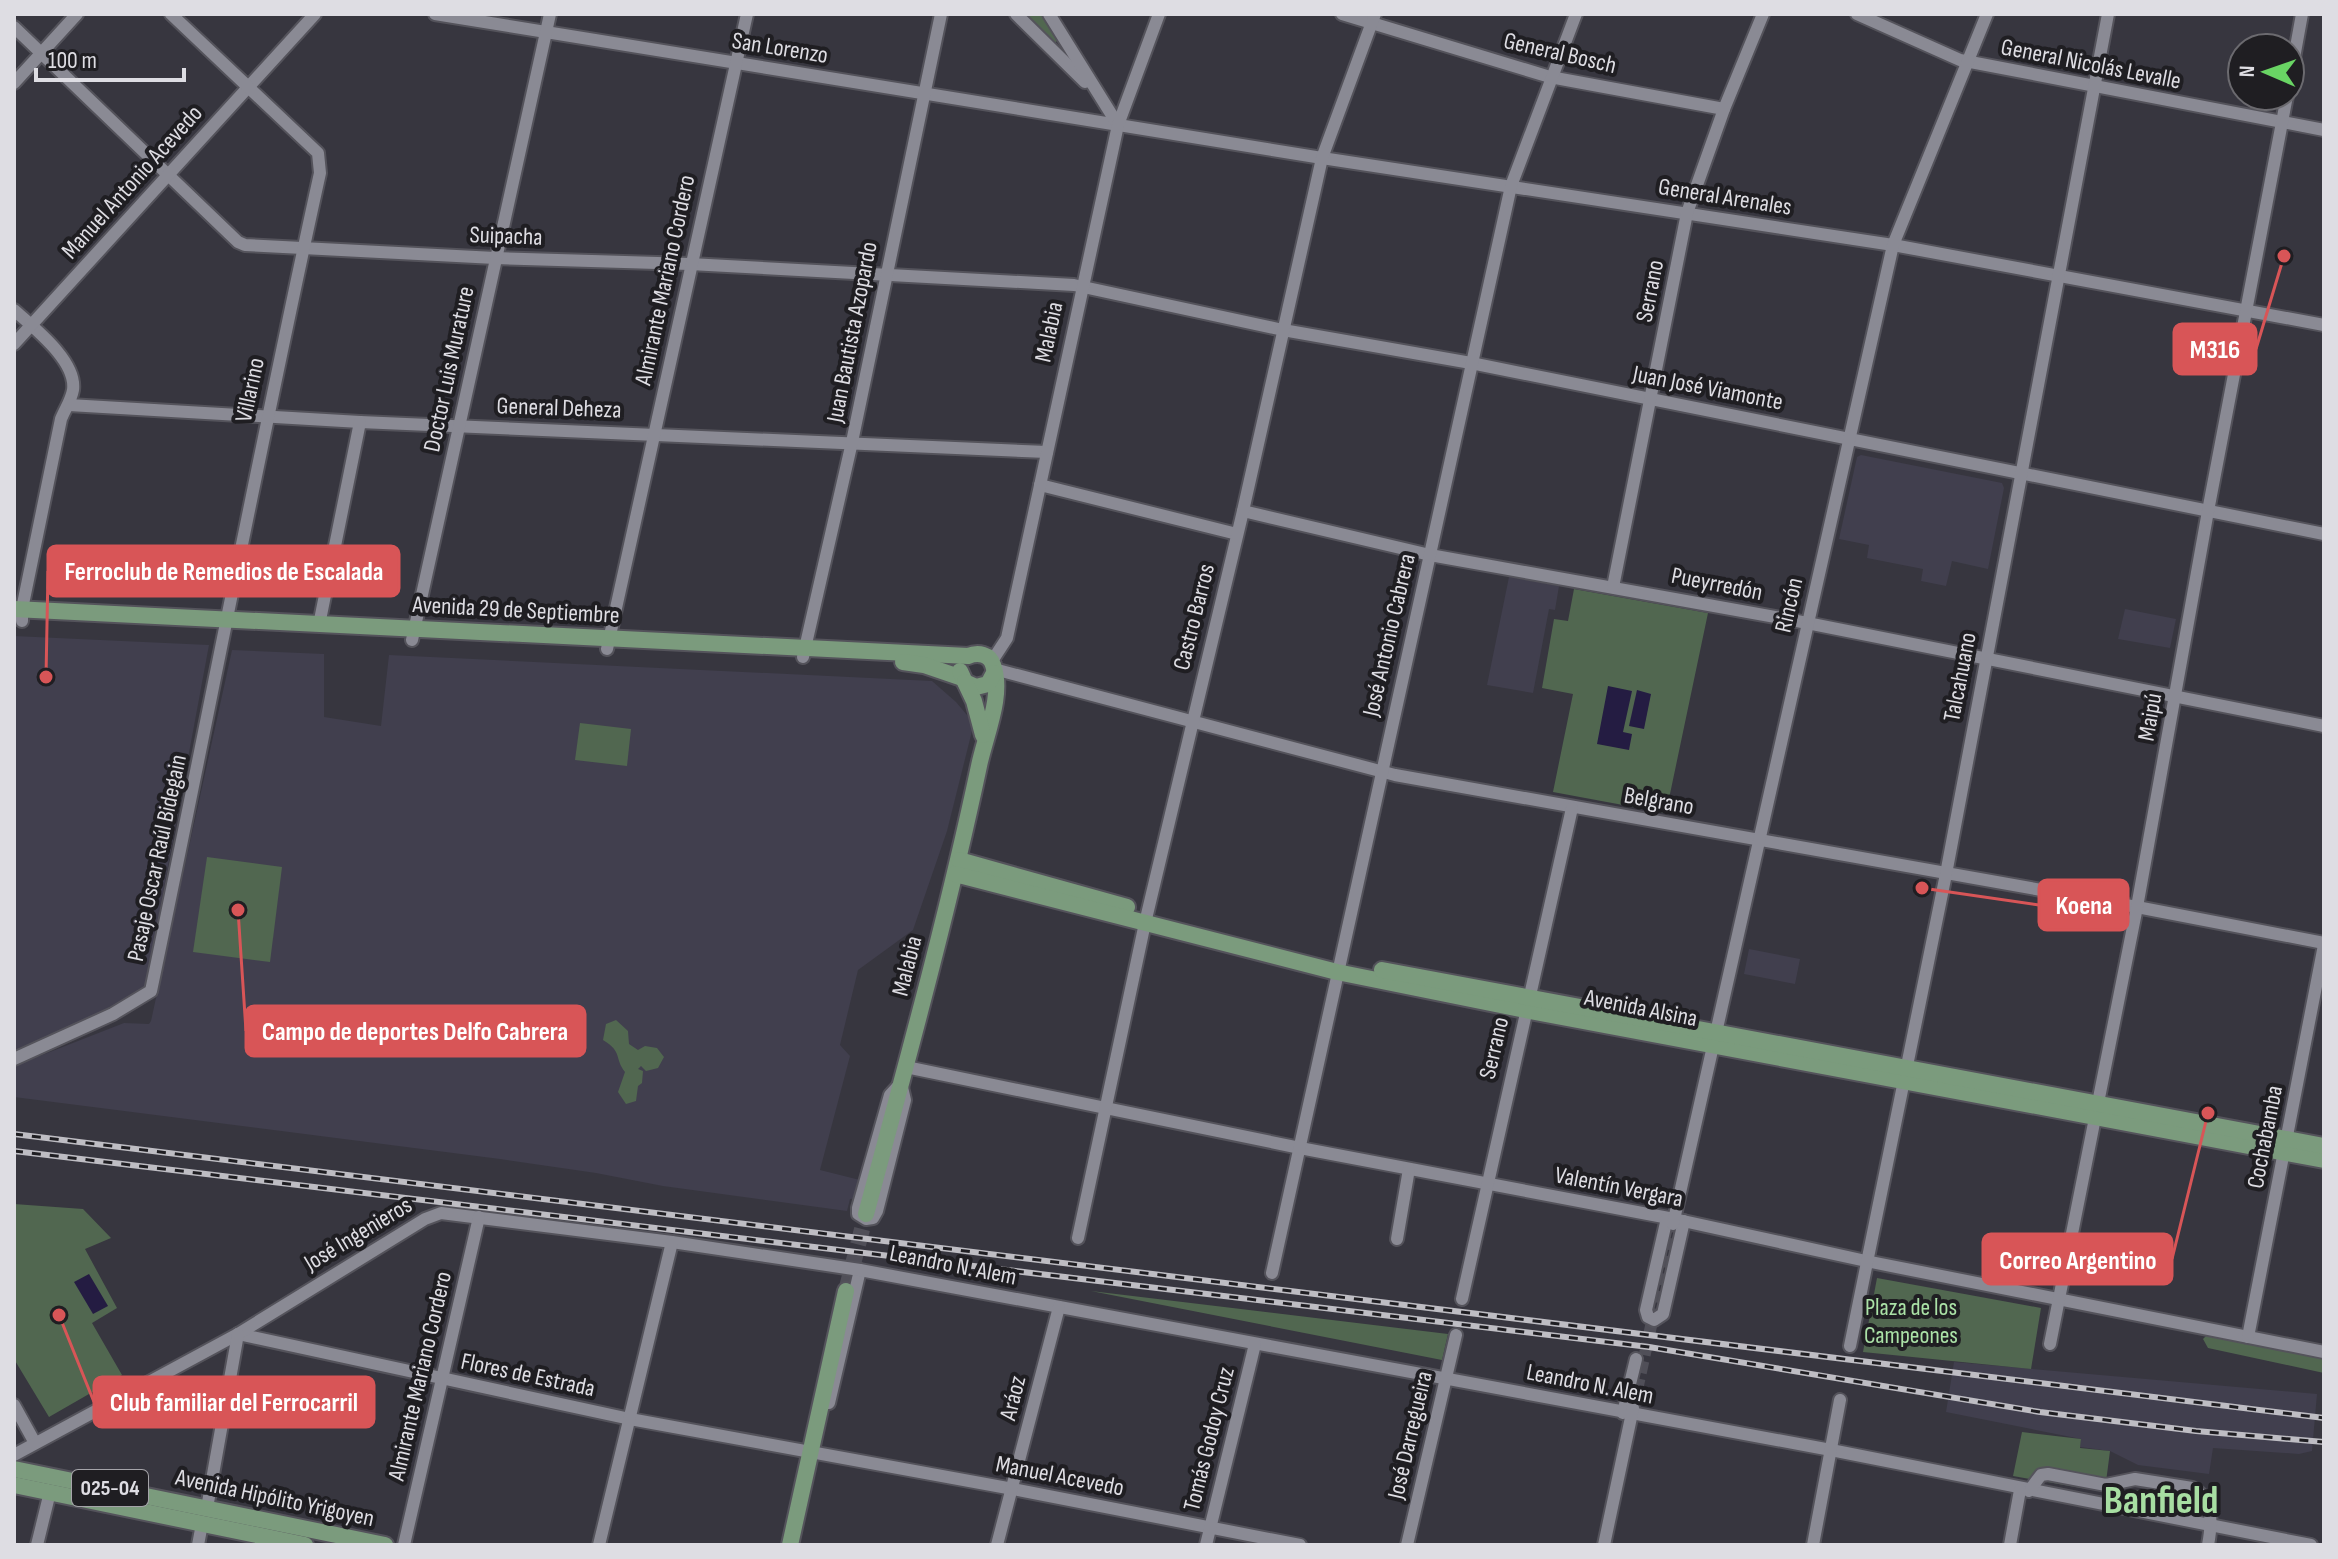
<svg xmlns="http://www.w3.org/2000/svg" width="2338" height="1559" font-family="'Sofia Sans Condensed',sans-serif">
	<rect width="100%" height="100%" fill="#37363f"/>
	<g fill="#413f4e">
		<path d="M1861,455L2002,483L2004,488L1988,569L1952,561L1946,586L1921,581L1923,569L1867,558L1869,545L1839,539L1857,457Z"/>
		<path d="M1509,577L1559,586L1555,610L1549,609L1533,693L1487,685Z"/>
		<path d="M2125,609L2176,619L2170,648L2118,639Z"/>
		<path d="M14,636L209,645L145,990L31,1048L14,1054Z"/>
		<path d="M232,650L324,654V717L381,726L389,655L932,681L956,702L972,721L973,727L947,831L913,930L858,970L840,1045L850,1056L820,1170L864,1181L859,1198L850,1199L847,1211L663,1186L596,1173L500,1159L14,1097V1066L124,1023L149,1024L151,1021Z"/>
		<path d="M1749,949L1800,959L1795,984L1744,974Z"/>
		<path d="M1954,1362L2317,1394L2312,1451L2299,1454L2213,1448L2209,1474L2138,1465L2110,1451L2080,1447L2081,1439L1946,1412Z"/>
	</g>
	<g fill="#516750">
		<path d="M1026,14H1041L1057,41L1055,43Z"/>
		<path d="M1574,589L1708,613L1666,813L1553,792L1573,694L1542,688L1554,619L1568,621Z"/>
		<path d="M580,723L631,729L627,766L575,760Z"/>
		<path d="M207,857L282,867L270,962L193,952Z"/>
		<path d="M616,1020L628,1031L629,1044L638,1050L645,1046L657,1048L664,1057L658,1068L646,1071L641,1066L638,1069L643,1071L642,1083L638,1086L636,1101L626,1104L618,1092L625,1072C614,1058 623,1052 603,1040L606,1024Z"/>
		<path d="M14,1204L83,1209L111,1238L85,1249L117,1308L92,1323L122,1375L49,1417L14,1359Z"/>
		<path d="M1877,1278L2041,1308L2031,1369L1863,1352Z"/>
		<path d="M1091,1291L1448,1334L1442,1360Z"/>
		<path d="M2208,1334L2324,1358V1373L2208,1348L2203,1339Z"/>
		<path d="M2022,1432L2081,1439L2080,1448L2110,1451L2106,1482L2087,1489L2013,1476Z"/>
		<path d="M2128,1490C2152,1491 2192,1492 2203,1516L2119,1500L2117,1494Z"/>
	</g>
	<g fill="#241c42">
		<path d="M1608,686L1632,691L1623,732L1632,734L1629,750L1597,744Z"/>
		<path d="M1637,690L1651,694L1644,729L1629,726Z"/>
		<path d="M89,1274L108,1306L93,1314L74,1282Z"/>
	</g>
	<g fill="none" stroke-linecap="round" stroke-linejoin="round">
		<path stroke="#504f58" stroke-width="12" stroke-dasharray="12 6" stroke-linecap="butt" d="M1633,1408L1673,1226"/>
		<path stroke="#504f58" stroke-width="16" stroke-dasharray="16 8" stroke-linecap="butt" d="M846,1291L866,1214"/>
		<defs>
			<g id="minor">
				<path d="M435,14L1322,158L1893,245L2324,325"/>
				<path d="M1016,14L1085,82"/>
				<path d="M1049,14L1118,125"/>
				<path d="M1342,14L1550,77L1724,109"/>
				<path d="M1857,14L1960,60L2324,130"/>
				<path d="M14,27L238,242L245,245L495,258L690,264L1074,285L1283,330L1471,363L2324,534"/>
				<path d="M2290,80L2302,14"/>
				<path d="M14,83L77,14"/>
				<path d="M14,310C34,328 77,361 73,390C71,401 65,409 61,419L22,609V621"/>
				<path d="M14,344L315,14"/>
				<path d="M69,405L360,422L1047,452"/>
				<path d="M1040,485L1237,534"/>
				<path d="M1243,511L1430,555L1792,620L2324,726"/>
				<path d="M1613,587L1687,213L1724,109L1763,14"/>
				<path d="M319,625L360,422"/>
				<path d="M412,640L550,14"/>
				<path d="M607,649L747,14"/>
				<path d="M803,657L852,442L941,14"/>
				<path d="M992,661L1007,638L1118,125L1159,14"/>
				<path d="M994,669L1395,775L2137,907L2324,943"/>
				<path d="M14,1059L113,1014L151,991C208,718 260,445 320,173L318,153L171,14"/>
				<path d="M906,1067L1300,1148L1674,1219L1866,1261L2324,1352"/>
				<path d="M901,1083L905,1100L877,1211L873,1218L866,1219L858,1214V1208L890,1095Z"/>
				<path d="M1667,1218L1646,1310L1648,1317L1654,1320L1663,1314L1684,1221"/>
				<path d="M1673,1224L1893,245L1987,14"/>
				<path d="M1078,1238L1145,923L1243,511L1322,158L1375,14"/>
				<path d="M1397,1239L1409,1169"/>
				<path d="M1272,1273L1511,186L1576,14"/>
				<path d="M1462,1299L1572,808"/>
				<path d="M238,1334L630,1419L1013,1489L1300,1545"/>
				<path d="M2248,1337L2324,945"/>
				<path d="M2050,1344L2137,907L2208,511L2287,96"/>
				<path d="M1850,1346L1946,874L2108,14"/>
				<path d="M829,1403L860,1270"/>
				<path d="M14,1405L35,1443"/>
				<path d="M1623,1413L1636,1359"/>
				<path d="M14,1455L238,1334L425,1219L441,1213L672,1242L860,1270L1831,1450L2311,1545"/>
				<path d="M2029,1491L2041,1475L2048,1474L2106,1485L2135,1479L2192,1488C2214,1499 2212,1524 2208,1545"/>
				<path d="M207,1508L238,1334"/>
				<path d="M37,1545L50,1492"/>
				<path d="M198,1545L202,1524"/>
				<path d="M404,1545L479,1217"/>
				<path d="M599,1545L672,1242"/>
				<path d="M997,1545L1059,1307"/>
				<path d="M1206,1545L1255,1344"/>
				<path d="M1407,1545L1456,1335"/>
				<path d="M1604,1545L1633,1408"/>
				<path d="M1813,1545L1840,1400"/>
				<path d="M2010,1545L2020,1490"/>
			</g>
			<g id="major">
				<path d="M14,609L968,656C978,652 990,654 993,665C1004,695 985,736 979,766C947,917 906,1065 866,1214"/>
				<path d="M903,662L924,665L962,678"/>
				<path d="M960,671L965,682L976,687L988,684L994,673"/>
				<path d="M965,682L974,701L983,735"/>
				<path d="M959,860L1127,907"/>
				<path d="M955,874L1337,972L1525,1010L2324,1160"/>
				<path d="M1382,970L2324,1146"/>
				<path d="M14,1469L385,1545"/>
				<path d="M14,1485L305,1545"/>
				<path d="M790,1545L846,1291"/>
			</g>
		</defs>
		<use href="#minor" stroke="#54535b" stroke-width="16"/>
		<use href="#major" stroke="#54535b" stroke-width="20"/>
		<use href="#minor" stroke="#8a8a94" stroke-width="12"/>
		<use href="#major" stroke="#7b9b7d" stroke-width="16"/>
		<defs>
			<g id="rail">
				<path d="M14,1134L2324,1418"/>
				<path d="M14,1151L1649,1347L2040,1412L2196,1431L2324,1442"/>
			</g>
		</defs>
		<use href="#rail" stroke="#bebdc3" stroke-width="6"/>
		<use href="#rail" stroke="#1f1e22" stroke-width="3" stroke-dasharray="9" stroke-linecap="butt"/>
	</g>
	<g text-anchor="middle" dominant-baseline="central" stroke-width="8" stroke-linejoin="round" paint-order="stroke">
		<rect fill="#1f1e22" stroke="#a5a4a9" stroke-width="2" x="72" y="1470" width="76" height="36" rx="6"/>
		<g font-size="22" font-weight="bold" fill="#dedde3">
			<text x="110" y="1488">025-04</text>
		</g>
		<g font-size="24" fill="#dedde3" stroke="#1f1e22">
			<text transform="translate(780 48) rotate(9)">San Lorenzo</text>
			<text transform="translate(1560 53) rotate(13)">General Bosch</text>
			<text transform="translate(2091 64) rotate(11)">General Nicolás Levalle</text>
			<text transform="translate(132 182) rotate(-48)">Manuel Antonio Acevedo</text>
			<text transform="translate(1725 197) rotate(9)">General Arenales</text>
			<text transform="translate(506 236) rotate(2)">Suipacha</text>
			<text transform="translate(665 280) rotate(-78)">Almirante Mariano Cordero</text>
			<text transform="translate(1650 291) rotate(-79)">Serrano</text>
			<text transform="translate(852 332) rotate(-79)">Juan Bautista Azopardo</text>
			<text transform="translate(1049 332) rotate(-78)">Malabia</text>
			<text transform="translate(449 369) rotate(-78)">Doctor Luis Murature</text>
			<text transform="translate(1708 388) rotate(11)">Juan José Viamonte</text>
			<text transform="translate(250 390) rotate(-78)">Villarino</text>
			<text transform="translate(559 408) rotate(2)">General Deheza</text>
			<text transform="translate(1717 584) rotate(11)">Pueyrredón</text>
			<text transform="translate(1789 605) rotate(-77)">Rincón</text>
			<text transform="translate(516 610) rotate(3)">Avenida 29 de Septiembre</text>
			<text transform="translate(1194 617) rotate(-76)">Castro Barros</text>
			<text transform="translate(1389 635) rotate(-77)">José Antonio Cabrera</text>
			<text transform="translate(1960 677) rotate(-79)">Talcahuano</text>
			<text transform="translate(2150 717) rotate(-80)">Maipú</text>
			<text transform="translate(1659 801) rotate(10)">Belgrano</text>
			<text transform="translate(157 858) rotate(-78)">Pasaje Oscar Raúl Bidegain</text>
			<text transform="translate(907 966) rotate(-76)">Malabia</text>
			<text transform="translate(1641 1008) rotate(11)">Avenida Alsina</text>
			<text transform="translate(1494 1048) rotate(-77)">Serrano</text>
			<text transform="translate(2265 1137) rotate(-79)">Cochabamba</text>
			<text transform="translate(1619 1187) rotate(11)">Valentín Vergara</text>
			<text transform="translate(358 1234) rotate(-31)">José Ingenieros</text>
			<text transform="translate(953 1265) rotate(11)">Leandro N. Alem</text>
			<text transform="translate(528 1375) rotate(12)">Flores de Estrada</text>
			<text transform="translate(420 1376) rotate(-77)">Almirante Mariano Cordero</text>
			<text transform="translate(1590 1384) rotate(11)">Leandro N. Alem</text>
			<text transform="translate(1013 1398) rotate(-76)">Aráoz</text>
			<text transform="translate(1410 1435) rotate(-77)">José Darregueira</text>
			<text transform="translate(1209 1439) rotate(-76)">Tomás Godoy Cruz</text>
			<text transform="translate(1060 1476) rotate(11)">Manuel Acevedo</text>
			<text transform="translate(275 1498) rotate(12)">Avenida Hipólito Yrigoyen</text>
		</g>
		<g font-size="24" fill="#abe2a7" stroke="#1f1e22">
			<text x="1911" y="1307">Plaza de los<tspan x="1911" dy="28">Campeones</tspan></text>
		</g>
		<g font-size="40" font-weight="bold" fill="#a7dea2" stroke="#1f1e22">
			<text x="2161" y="1501">Banfield</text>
		</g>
	</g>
	<path fill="none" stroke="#d85557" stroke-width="3" d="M2284 256L2256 349M46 677L48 571M1922 888L2039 905M238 910L246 1031M2208 1113L2172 1259M59 1315L94 1402"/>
	<g fill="#d85557" stroke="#1f1e22" stroke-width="3">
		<circle cx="2284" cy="256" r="8"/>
		<circle cx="46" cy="677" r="8"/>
		<circle cx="1922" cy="888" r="8"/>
		<circle cx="238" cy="910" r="8"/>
		<circle cx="2208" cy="1113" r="8"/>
		<circle cx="59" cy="1315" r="8"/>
	</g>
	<g fill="#d85557" stroke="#d85557" stroke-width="3">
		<rect x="2174" y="324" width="82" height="50" rx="8"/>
		<rect x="48" y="546" width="351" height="50" rx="8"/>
		<rect x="2039" y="880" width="89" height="50" rx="8"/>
		<rect x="246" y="1006" width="339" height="50" rx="8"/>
		<rect x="1983" y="1234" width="189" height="50" rx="8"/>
		<rect x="94" y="1377" width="280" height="50" rx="8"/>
	</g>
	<g font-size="26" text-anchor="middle" font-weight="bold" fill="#fff">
		<text x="2215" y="358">M316</text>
		<text x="224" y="580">Ferroclub de Remedios de Escalada</text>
		<text x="2084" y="914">Koena</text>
		<text x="415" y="1040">Campo de deportes Delfo Cabrera</text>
		<text x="2078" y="1269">Correo Argentino</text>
		<text x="234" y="1411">Club familiar del Ferrocarril</text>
	</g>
	<rect width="2338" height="1559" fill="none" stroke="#dedde3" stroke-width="32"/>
	<g transform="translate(2266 72) rotate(272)"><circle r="38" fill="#1f1e22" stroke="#6b6a6f" stroke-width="2"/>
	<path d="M0-6L14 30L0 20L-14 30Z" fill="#69d464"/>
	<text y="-12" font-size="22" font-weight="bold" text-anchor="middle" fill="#dedde3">N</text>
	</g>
	<path d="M36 68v12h148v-12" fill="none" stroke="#dedde3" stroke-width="4"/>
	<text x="48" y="68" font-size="24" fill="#dedde3" stroke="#1f1e22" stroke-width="6" paint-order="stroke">100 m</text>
</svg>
